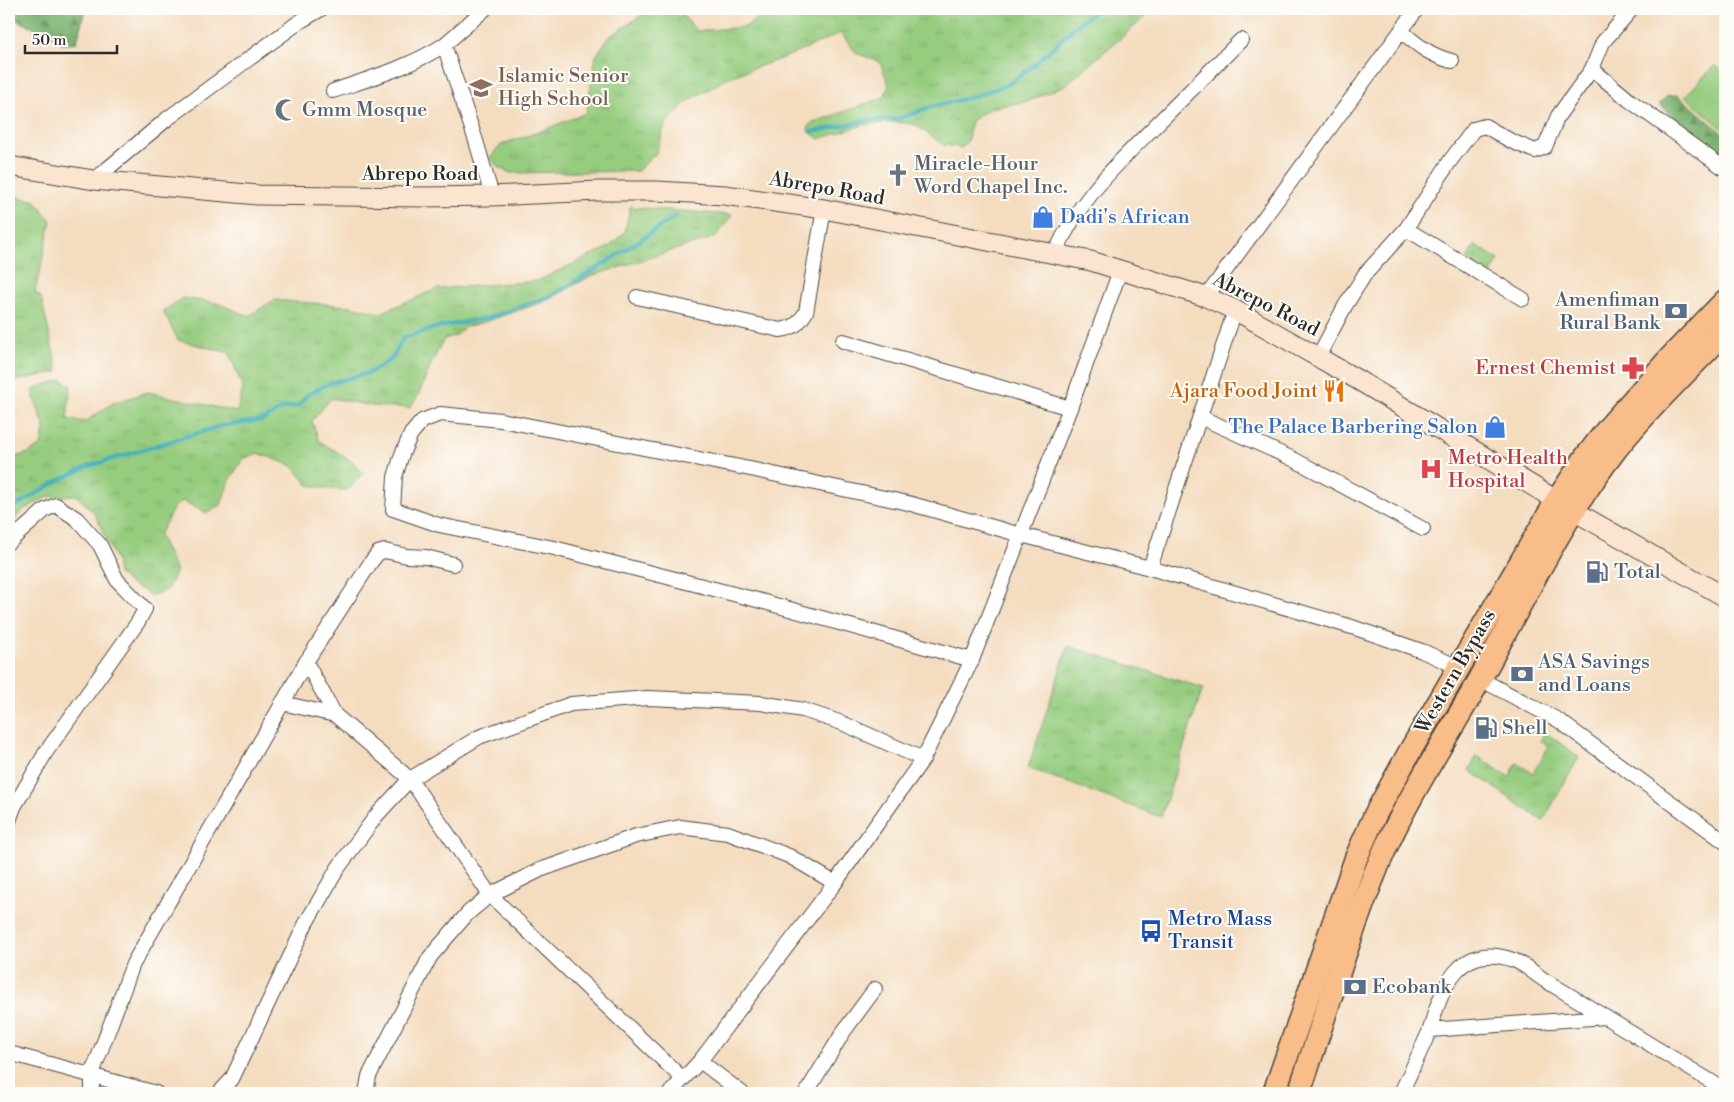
<svg xmlns="http://www.w3.org/2000/svg" width="1734" height="1102" font-family="'Libre Bodoni',serif">
	<defs>
		<pattern id="grass-tufts" width="24" height="20" patternUnits="userSpaceOnUse" patternTransform="scale(1.25)"><rect width="24" height="20" fill="#95cc7e"/><path d="M3 7l-1-3M5 7V3M7 7l1-3M15 17l-1-3M17 17v-4M19 17l1-3" fill="none" stroke="#81af6d"/></pattern>
		<pattern id="forest-firs" width="22" height="20" patternUnits="userSpaceOnUse" patternTransform="scale(1.25)"><rect width="22" height="20" fill="#78b06d"/><path d="M5 1l3.5 6h-7zM16 11l3.5 6h-7z" fill="#638f5a"/></pattern>
	</defs>
	<rect width="100%" height="100%" fill="#fdfcf7"/>
	<filter id="ink" filterUnits="userSpaceOnUse"><feTurbulence type="fractalNoise" baseFrequency=".02" numOctaves="2"/><feDisplacementMap in="SourceGraphic" scale="10" xChannelSelector="R" yChannelSelector="G"/><feConvolveMatrix kernelMatrix="1 2 1 2 8 2 1 2 1" color-interpolation-filters="sRGB"/></filter>
	<filter id="wash" filterUnits="userSpaceOnUse"><feTurbulence type="fractalNoise" baseFrequency=".0096" numOctaves="4" result="noise"/><feDisplacementMap in="SourceGraphic" scale="20" xChannelSelector="R" yChannelSelector="G"/><feGaussianBlur stdDeviation="1.12" result="paint"/><feColorMatrix in="noise" values="0 0 0 0 0 0 0 0 0 0 0 0 0 0 0 0 0 1.4 0 .05"/><feComposite in="paint" operator="in"/></filter>
	<g filter="url(#wash)">
		<rect width="100%" height="100%" fill="#f4dcbf"/>
		<g fill="url(#grass-tufts)" stroke="#607c54">
			<path d="M651,9H677L697,31L745,27L772,9H1155L1065,85L1029,101L990,108L971,121L968,140L962,148L944,145L914,124L895,122L863,125L819,139L808,131L809,125L818,121L884,97L889,85L880,62L856,53L841,33L791,55L727,78L685,103L665,125L656,153L638,171L511,173L499,168L490,157L502,144L536,133L586,113L596,56L608,38Z"/>
			<path d="M9,195L36,201L51,221L35,293L41,297L58,372L9,382Z"/>
			<path d="M630,207L732,215L716,237L591,276L546,301L485,322L464,327L456,336L444,339L431,364L418,396L410,408L372,406L331,398L312,421L319,441L352,461L363,473L348,490L330,489L308,485L293,466L258,453L243,459L229,481L221,505L207,513L183,501L174,507L159,535L176,571L167,590L150,596L143,590L131,585L118,573L116,560L95,514L76,495L48,497L24,509L9,525V459L29,453L42,444L44,426L32,391L41,386L62,380L71,385L67,419L85,422L113,403L148,392L237,412L243,388L229,353L178,340L163,311L183,298L217,303L249,316L274,300L350,306L380,313L437,289L537,281L609,247L625,232Z"/>
			<path d="M1475,245L1499,260L1491,274L1467,259Z"/>
			<path d="M1068,646L1203,688L1161,817L1028,768Z"/>
			<path d="M1545,732L1579,757L1543,821L1469,770L1477,756L1509,777L1517,763L1533,773L1549,746L1540,741Z"/>
		</g>
		<g fill="url(#forest-firs)" stroke="#526e4c">
			<path d="M9,9H85L77,42L64,44L35,28L9,17Z"/>
			<path d="M1678,95L1725,135V161L1659,104L1667,96Z"/>
		</g>
		<path fill="#95cc7e" stroke="#607c54" d="M1715,65L1725,73V131L1685,96Z"/>
		<g fill="none" stroke-linecap="round" stroke-linejoin="round">
			<g stroke="#42b1bd" stroke-width="4">
				<path d="M812,132L870,120L898,119L931,107L972,97L1009,84L1036,63L1080,22L1099,9"/>
				<path d="M9,510L56,482L89,466L221,426L263,420L283,408L298,406L308,394L330,383L369,373L392,359L403,338L438,327L488,318L553,295L601,266L676,216"/>
			</g>
		</g>
	</g>
	<g filter="url(#ink)">
		<g fill="none" stroke-linecap="round" stroke-linejoin="round">
			<defs>
				<g id="minor">
					<path d="M485,9L444,45L476,141L492,196"/>
					<path d="M1632,9L1603,42L1592,69L1629,100L1725,169"/>
					<path d="M1401,31C1417,45 1431,56 1452,61"/>
					<path d="M333,91C371,78 410,67 444,45"/>
					<path d="M94,180L167,119L299,22L321,9"/>
					<path d="M1406,229L1523,299"/>
					<path d="M1055,254C1076,203 1114,167 1152,129C1182,99 1211,70 1241,40"/>
					<path d="M637,297L780,330C795,328 799,323 806,312L824,209"/>
					<path d="M1206,297L1417,9"/>
					<path d="M843,341L1070,408"/>
					<path d="M1318,357L1345,306L1365,274L1406,229L1450,161L1474,129L1485,126L1511,141L1535,151L1545,147L1558,116L1592,69"/>
					<path d="M1200,417L1293,459L1423,529"/>
					<path d="M9,542L45,510L56,505L77,519L100,545L117,580L145,609L138,622L46,752L14,807L9,821"/>
					<path d="M1150,568L1235,310"/>
					<path d="M972,660L757,600L554,548L439,525L393,509L395,477L402,454L411,434L422,421L440,414L501,420L755,470L908,503L1021,535L1150,568L1352,627L1422,651L1458,667"/>
					<path d="M306,662L335,715L410,779L490,895L683,1079"/>
					<path d="M1480,679L1558,720L1725,842"/>
					<path d="M282,703L335,715"/>
					<path d="M1430,1030C1441,988 1459,941 1513,960C1525,964 1536,975 1546,981C1566,993 1586,1005 1605,1017"/>
					<path d="M9,1053L156,1093"/>
					<path d="M700,1061L742,1093"/>
					<path d="M92,1093V1074L133,964L306,662L371,562L378,553L385,551L407,556L426,557L453,564"/>
					<path d="M219,1093L232,1079L306,923L338,868L376,816L410,779L479,737L571,704L648,698L761,703L803,710L842,723L923,759"/>
					<path d="M366,1093L369,1076L430,957L468,913L490,895L540,870L636,836L680,827L728,833L789,856L835,883"/>
					<path d="M670,1093L700,1061L835,883L923,759L972,660L1070,408L1120,271"/>
					<path d="M806,1093L844,1031L875,989"/>
					<path d="M1401,1093L1430,1030L1605,1017L1725,1090"/>
				</g>
				<path id="secondary" d="M9,166L94,180L258,195L424,197L492,196L598,191H657L724,195L824,209L1091,261L1206,297L1235,310L1358,380L1574,511L1725,597"/>
				<g id="trunk">
					<path d="M1274,1093L1356,858L1375,815L1410,751L1557,500L1585,458L1609,427L1669,359L1725,301"/>
					<path d="M1299,1093C1325,1017 1348,938 1379,863C1406,799 1445,741 1479,681C1523,602 1561,520 1616,449C1649,407 1689,370 1725,332"/>
				</g>
			</defs>
			<use href="#minor" stroke="#494641" stroke-width="16"/>
			<use href="#secondary" stroke="#494641" stroke-width="21"/>
			<use href="#trunk" stroke="#494641" stroke-width="25"/>
			<use href="#minor" stroke="#fff" stroke-width="14"/>
			<use href="#secondary" stroke="#fce5d0" stroke-width="19"/>
			<use href="#trunk" stroke="#f8bd89" stroke-width="22"/>
		</g>
	</g>
	<defs>
		<symbol id="school-bare" viewBox="-9 -9 18 18"><path d="M0-5L7-2L0 1L-7-2ZM-4 1L0 2.5L4 1V4Q0 6-4 4Z" fill="#8d6e63" stroke="#fdfcf7" stroke-width="2.5" paint-order="stroke"/></symbol>
		<symbol id="mosque-bare" viewBox="-9 -9 18 18"><path d="M3.5-4.9A6 6 0 1 0 3.5 4.9A5 5 0 1 1 3.5-4.9Z" fill="#6b7280" stroke="#fdfcf7" stroke-width="2.5" paint-order="stroke"/></symbol>
		<symbol id="church-bare" viewBox="-9 -9 18 18"><path d="M-1.2-6h2.4v3.5h3.3v2.4h-3.3V6h-2.4V-.1h-3.3v-2.4h3.3Z" fill="#6b7280" stroke="#fdfcf7" stroke-width="2.5" paint-order="stroke"/></symbol>
		<symbol id="shop-bare" viewBox="-9 -9 18 18"><path d="M-5-2.5h2.3a2.7 3.5 0 0 1 5.4 0H5L5.5 6h-11ZM-1.5-2.5h3a1.5 2.3 0 0 0-3 0Z" fill="#3f7fe0" stroke="#fdfcf7" stroke-width="2.5" paint-order="stroke"/></symbol>
		<symbol id="bank-bare" viewBox="-9 -9 18 18"><path d="M-6-4H6V4H-6ZM0-2.3a2.3 2.3 0 1 0 0 4.6a2.3 2.3 0 1 0 0-4.6Z" fill="#5c6f8a" stroke="#fdfcf7" stroke-width="2.5" paint-order="stroke"/></symbol>
		<symbol id="pharmacy-bare" viewBox="-9 -9 18 18"><path d="M-2-6h4v4h4v4h-4v4h-4v-4h-4v-4h4Z" fill="#e0444e" stroke="#fdfcf7" stroke-width="2.5" paint-order="stroke"/></symbol>
		<symbol id="restaurant-bare" viewBox="-9 -9 18 18"><path d="M-5-6h1v4h1v-4h1v4h1v-4h1v5L-1.5 .5V6h-2V.5L-5-1ZM5-6V6H3V1.5H1.5Q1.5-4 5-6Z" fill="#e8710a" stroke="#fdfcf7" stroke-width="2.5" paint-order="stroke"/></symbol>
		<symbol id="hospital-bare" viewBox="-9 -9 18 18"><path d="M-5-5h3v3.5h4V-5h3V5h-3V1.5h-4V5h-3Z" fill="#e0444e" stroke="#fdfcf7" stroke-width="2.5" paint-order="stroke"/></symbol>
		<symbol id="fuel-bare" viewBox="-9 -9 18 18"><path d="M-5.5-6h7V0h2V4h1.3V-2.5L3-4.5l.8-.8L6-3V5H2.5V1h-1V6h-7ZM-4.2-4.7v3.2H.2V-4.7Z" fill="#5c6f8a" stroke="#fdfcf7" stroke-width="2.5" paint-order="stroke"/></symbol>
		<symbol id="bus-bare" viewBox="-9 -9 18 18"><path d="M-5-6H5V4H4V6H2V4H-2V6H-4V4H-5ZM-3.5-4V0h7V-4ZM-3.5 1.2v1.5H-2V1.2ZM2 1.2v1.5H3.5V1.2Z" fill="#1a4fb4" stroke="#fdfcf7" stroke-width="2.5" paint-order="stroke"/></symbol>
	</defs>
	<g fill-rule="evenodd">
		<use href="#school-bare" x="465" y="72" width="32" height="32"/>
		<use href="#mosque-bare" x="270" y="94" width="32" height="32"/>
		<use href="#church-bare" x="882" y="159" width="32" height="32"/>
		<use href="#shop-bare" x="1027" y="201" width="32" height="32"/>
		<use href="#bank-bare" x="1660" y="295" width="32" height="32"/>
		<use href="#pharmacy-bare" x="1617" y="352" width="32" height="32"/>
		<use href="#restaurant-bare" x="1318" y="375" width="32" height="32"/>
		<use href="#shop-bare" x="1479" y="411" width="32" height="32"/>
		<use href="#hospital-bare" x="1415" y="453" width="32" height="32"/>
		<use href="#fuel-bare" x="1581" y="556" width="32" height="32"/>
		<use href="#bank-bare" x="1506" y="658" width="32" height="32"/>
		<use href="#fuel-bare" x="1470" y="712" width="32" height="32"/>
		<use href="#bus-bare" x="1135" y="915" width="32" height="32"/>
		<use href="#bank-bare" x="1339" y="971" width="32" height="32"/>
	</g>
	<g text-anchor="middle" dominant-baseline="central" stroke-width="4" stroke-linejoin="round" paint-order="stroke">
		<g font-size="20" fill="#785e54" stroke="#fdfcf7" text-anchor="start">
			<text x="498" y="76">Islamic Senior<tspan x="498" dy="23">High School</tspan></text>
		</g>
		<g font-size="20" fill="#5b616d" stroke="#fdfcf7" text-anchor="start">
			<text x="302" y="110">Gmm Mosque</text>
			<text x="914" y="164">Miracle-Hour<tspan x="914" dy="23">Word Chapel Inc.</tspan></text>
		</g>
		<g font-size="20" fill="#2b2b2b" stroke="#fdfcf7">
			<text x="420" y="174">Abrepo Road</text>
			<text transform="translate(827 189) rotate(10)">Abrepo Road</text>
			<text transform="translate(1266 305) rotate(27)">Abrepo Road</text>
			<text transform="translate(1456 672) rotate(-60)">Western Bypass</text>
		</g>
		<g font-size="20" fill="#366cbe" stroke="#fdfcf7" text-anchor="start">
			<text x="1060" y="217">Dadi's African</text>
			<text x="1478" y="427" text-anchor="end">The Palace Barbering Salon</text>
		</g>
		<g font-size="20" fill="#4e5e75" stroke="#fdfcf7" text-anchor="start">
			<text x="1660" y="300" text-anchor="end">Amenfiman<tspan x="1660" dy="23">Rural Bank</tspan></text>
			<text x="1614" y="572">Total</text>
			<text x="1538" y="662">ASA Savings<tspan x="1538" dy="23">and Loans</tspan></text>
			<text x="1502" y="728">Shell</text>
			<text x="1372" y="987">Ecobank</text>
		</g>
		<g font-size="20" fill="#be3a42" stroke="#fdfcf7" text-anchor="end">
			<text x="1616" y="368">Ernest Chemist</text>
			<text x="1448" y="458" text-anchor="start">Metro Health<tspan x="1448" dy="23">Hospital</tspan></text>
		</g>
		<g font-size="20" fill="#c56008" stroke="#fdfcf7" text-anchor="end">
			<text x="1318" y="391">Ajara Food Joint</text>
		</g>
		<g font-size="20" fill="#164399" stroke="#fdfcf7" text-anchor="start">
			<text x="1168" y="919">Metro Mass<tspan x="1168" dy="23">Transit</tspan></text>
		</g>
	</g>
	<rect width="1734" height="1102" fill="none" stroke="#fdfcf7" stroke-width="30"/>
	<path d="M25 45v8h92v-8" fill="none" stroke="#2b2b2b" stroke-width="2.5"/>
	<text x="32" y="45" font-size="15" fill="#2b2b2b" stroke="#fdfcf7" stroke-width="4" paint-order="stroke">50 m</text>
</svg>
